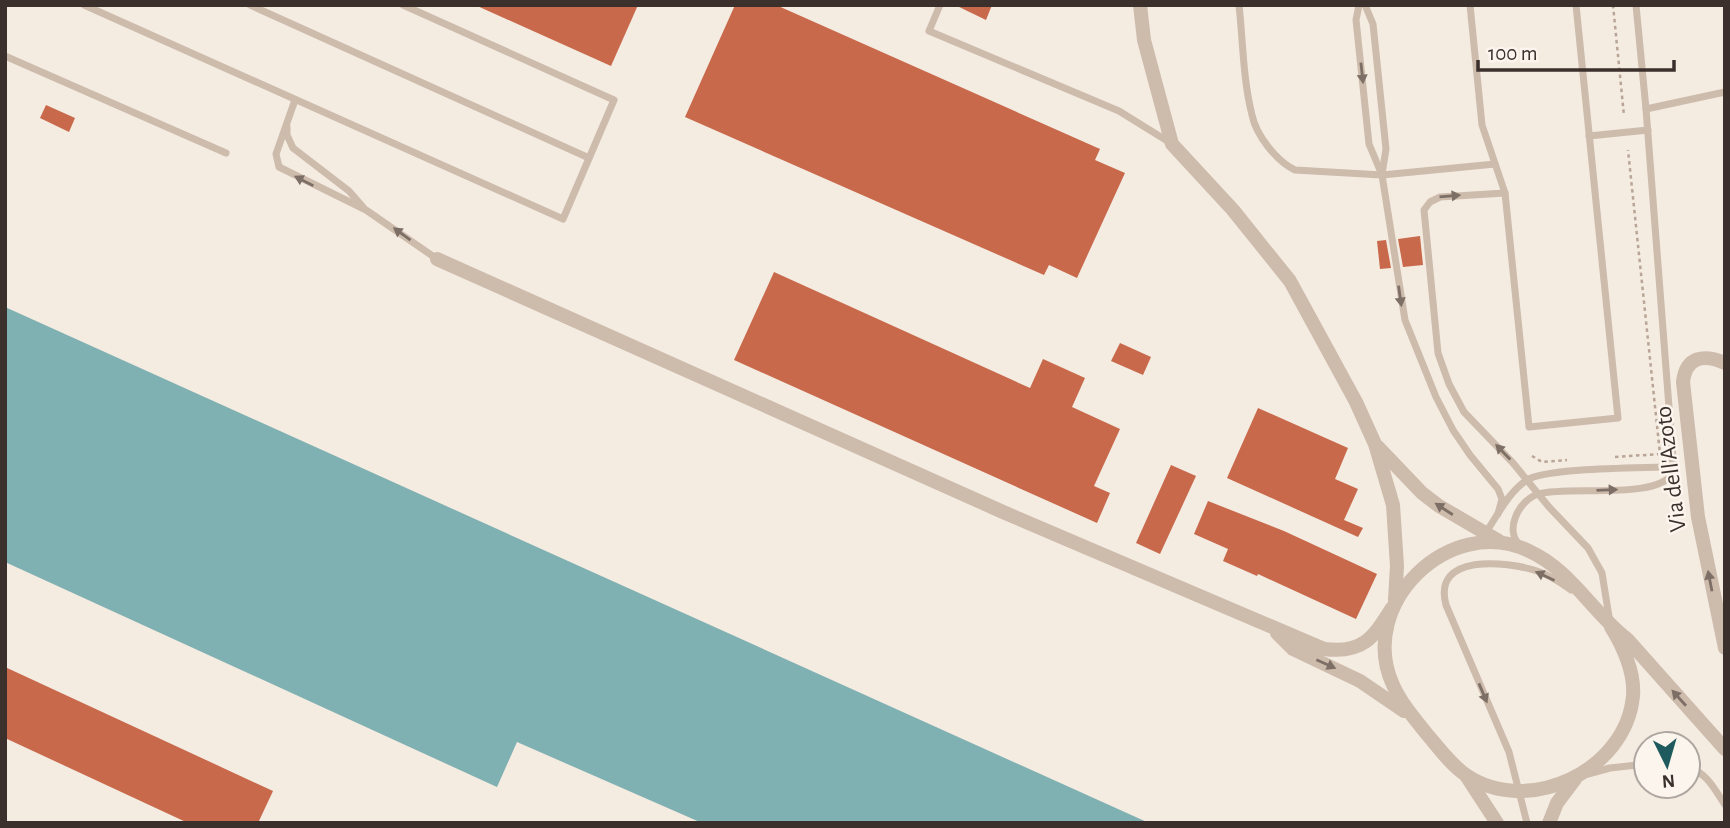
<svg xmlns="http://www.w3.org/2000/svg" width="1730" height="828" font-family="'Alegreya Sans',sans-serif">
	<rect width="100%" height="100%" fill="#f4ebe1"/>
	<path fill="#7fb0b2" d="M5,307L1149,823H702L517,742L497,787L5,562Z"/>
	<g fill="#c8694b">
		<path d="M475,5H638L611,66Z"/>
		<path d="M735,5H776L1100,149L1095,160L1125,173L1077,278L1049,265L1044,275L685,117Z"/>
		<path d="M955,5H992L986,20Z"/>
		<path d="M46,105L75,118L69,132L40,118Z"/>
		<path d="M1420,236L1423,265L1403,267L1398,239Z"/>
		<path d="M1386,240L1391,268L1380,269L1377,241Z"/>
		<path d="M774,272L1030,388L1043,359L1085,378L1072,407L1120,429L1094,486L1110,493L1097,523L734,360Z"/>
		<path d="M1120,343L1151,357L1143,375L1111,361Z"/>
		<path d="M1258,408L1348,448L1335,479L1358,489L1344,520L1363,528L1358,537L1227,478Z"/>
		<path d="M1171,465L1196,476L1160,554L1136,543Z"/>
		<path d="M1208,501L1284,531L1377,574L1356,619L1258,574L1257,576L1223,561L1228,549L1194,534Z"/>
		<path d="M5,667L273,791L258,823H188L5,738Z"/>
	</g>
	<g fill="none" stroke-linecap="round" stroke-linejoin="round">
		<g stroke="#b9a596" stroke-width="2.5" stroke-dasharray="3.5 3.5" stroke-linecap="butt">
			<path d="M1613,5L1624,116"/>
			<path d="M1532,456L1542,462L1567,460"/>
			<path d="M1615,457L1660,454L1628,150"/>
		</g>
		<g stroke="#cdbbac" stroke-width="7">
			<path d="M84,5L563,219L614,100L403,5"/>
			<path d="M250,5L589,158"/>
			<path d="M940,5L929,31L1119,111L1169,142"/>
			<path d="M1239,5C1243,41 1243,80 1252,115C1256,135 1277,162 1295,170L1382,175L1495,164"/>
			<path d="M1359,5L1356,20L1369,144L1382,175L1405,320L1436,397L1453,430L1470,455L1498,489L1502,499L1498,514"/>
			<path d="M1365,5L1373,24L1386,149L1382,174"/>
			<path d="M1470,5L1482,125L1505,193L1529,427L1618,418L1576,5"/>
			<path d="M5,56L226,153"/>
			<path d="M295,100L276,154L279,167L366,210L437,259"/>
			<path d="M1646,109L1725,92"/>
			<path d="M287,127V135L293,148L349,191L363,207"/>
			<path d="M1589,136L1648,130"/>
			<path d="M1505,193L1440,197L1430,202L1424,210L1438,353L1449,384L1464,412L1513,463L1549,507L1588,548L1602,573L1610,623"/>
			<path d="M1484,535C1497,517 1508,492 1527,480C1546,468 1636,468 1662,467L1671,462L1673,457"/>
			<path d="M1521,546C1503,531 1519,500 1538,494C1568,485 1658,501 1674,472L1646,109L1636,5"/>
			<path d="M1688,768C1707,772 1715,790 1725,805"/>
			<path d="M1588,774L1610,768L1646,764"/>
			<path d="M1527,823L1509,752L1446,605C1432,553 1506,561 1537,571C1549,575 1560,582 1571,590"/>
		</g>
		<g stroke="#cdbbac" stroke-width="14">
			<path d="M1140,5L1144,40L1172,144L1233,210L1290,281L1356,402L1375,444L1393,505L1397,566L1395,600"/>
			<path d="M437,259L1003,512L1324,649C1363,654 1373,638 1392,608"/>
			<path d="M1725,363C1704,354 1686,356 1683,382L1698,517L1725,648"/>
			<path d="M1378,447L1422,493L1439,506L1499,541"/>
			<path d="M1611,627C1623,646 1635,673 1633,696C1626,771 1528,817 1466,775C1451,765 1438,747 1426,733C1414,718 1401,703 1393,685C1356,605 1449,513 1529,551C1571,570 1592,612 1627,639L1725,749"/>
			<path d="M1277,633L1293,649L1360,681L1404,711"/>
			<path d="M1467,777L1497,823"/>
			<path d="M1549,823L1557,803L1575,779"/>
		</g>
	</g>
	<defs><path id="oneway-solid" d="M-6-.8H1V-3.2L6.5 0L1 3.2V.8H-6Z" transform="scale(1.75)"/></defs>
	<g fill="#7d6f65">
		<use href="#oneway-solid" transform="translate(1362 73) rotate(84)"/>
		<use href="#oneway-solid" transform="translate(304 181) rotate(-153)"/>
		<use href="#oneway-solid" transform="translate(1450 196) rotate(-5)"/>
		<use href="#oneway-solid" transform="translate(402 234) rotate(-144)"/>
		<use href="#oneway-solid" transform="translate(1400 296) rotate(82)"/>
		<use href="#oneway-solid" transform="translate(1503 452) rotate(-134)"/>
		<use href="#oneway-solid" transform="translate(1607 490) rotate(-2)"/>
		<use href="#oneway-solid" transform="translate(1444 509) rotate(-147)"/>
		<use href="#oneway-solid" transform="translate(1545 576) rotate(-155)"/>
		<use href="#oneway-solid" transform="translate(1710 581) rotate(-101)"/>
		<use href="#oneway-solid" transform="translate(1326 664) rotate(24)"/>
		<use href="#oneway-solid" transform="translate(1483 693) rotate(67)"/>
		<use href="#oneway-solid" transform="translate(1679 698) rotate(-132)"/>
	</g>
	<g text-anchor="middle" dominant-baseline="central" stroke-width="5" stroke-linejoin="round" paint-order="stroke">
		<g font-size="24" fill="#3b302b" stroke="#fbf5ee">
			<text transform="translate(1671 469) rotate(-97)">Via dell'Azoto</text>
		</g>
	</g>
	<rect width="1730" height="828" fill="none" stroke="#3b302b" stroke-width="14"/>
	<g transform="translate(1667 765) rotate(175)"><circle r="33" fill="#fbf5ee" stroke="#aea6a0" stroke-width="2"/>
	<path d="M0-5L12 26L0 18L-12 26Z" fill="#1f5a5e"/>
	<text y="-10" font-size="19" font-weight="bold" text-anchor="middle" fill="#3b302b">N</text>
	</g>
	<path d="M1478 60v10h196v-10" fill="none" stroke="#3b302b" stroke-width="3.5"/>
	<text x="1488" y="60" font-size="21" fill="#3b302b" stroke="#fbf5ee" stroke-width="5" paint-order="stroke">100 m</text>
</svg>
